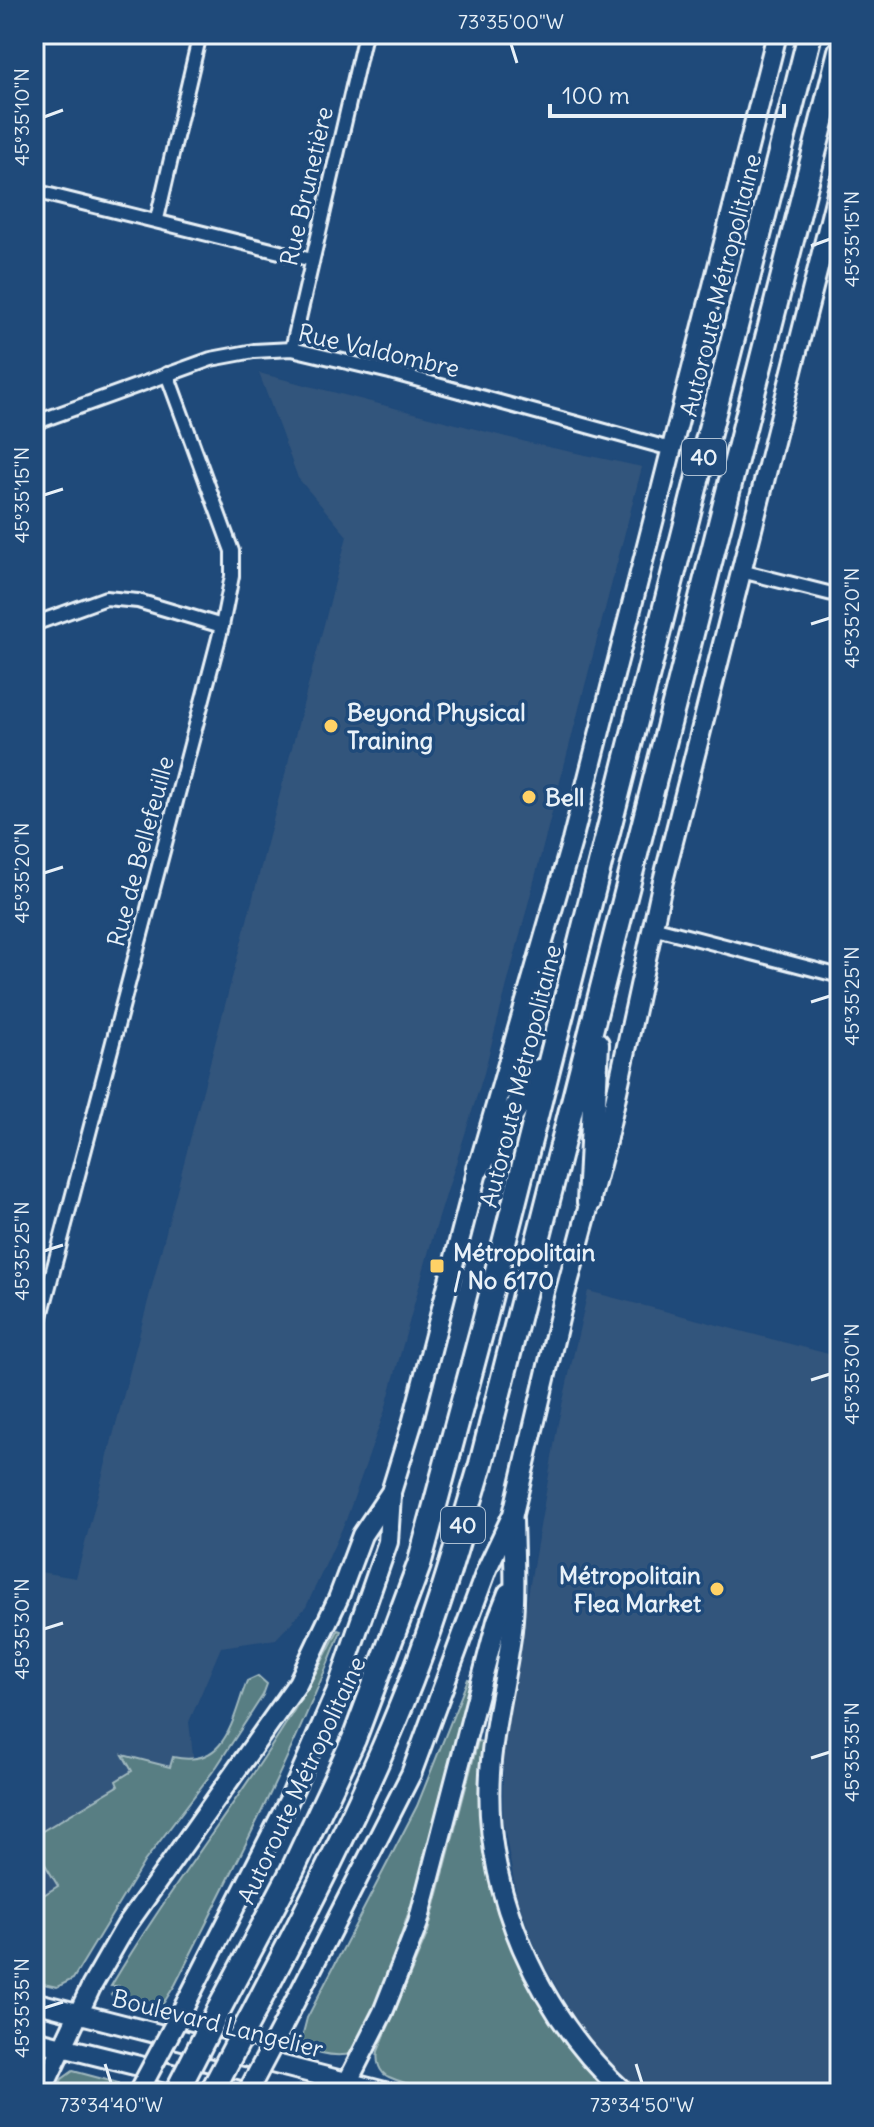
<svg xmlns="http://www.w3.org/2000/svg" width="874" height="2127" font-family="Delius,sans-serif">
	<rect width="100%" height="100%" fill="#1f4a7a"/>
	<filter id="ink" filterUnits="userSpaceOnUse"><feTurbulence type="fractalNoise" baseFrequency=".0125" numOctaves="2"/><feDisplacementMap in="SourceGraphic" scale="16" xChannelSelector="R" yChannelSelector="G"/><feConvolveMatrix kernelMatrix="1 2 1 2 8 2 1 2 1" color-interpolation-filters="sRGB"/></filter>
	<g filter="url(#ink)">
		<g fill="#32547b">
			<path d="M259,373L534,444L642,467L484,1073L431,1243L385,1410L346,1520L306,1607L276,1639L221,1647L189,1722L195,1772L34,1968V1571L76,1578L347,536L298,478Z"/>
			<path d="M588,1291L840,1357V2093H642L603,2056L573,2017L538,1954L517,1898L503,1821V1739L558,1423Z"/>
		</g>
		<g fill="#597e83" stroke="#a0b8be" stroke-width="2">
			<path d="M338,1630L341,1631C293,1753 234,1869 175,1985L159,2010L118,2003L111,1994L118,1986H111C183,1864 276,1758 338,1630Z"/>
			<path d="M258,1676L267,1684L263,1695L217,1766L144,1862L73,1979L57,1987L34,1982V1901L58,1886L34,1846V1836L118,1786L116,1781L132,1771L123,1755L170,1767L173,1757C228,1769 232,1718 247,1681Z"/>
			<path d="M468,1679L471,1680C439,1807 411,1934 353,2053C336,2059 315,2052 300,2045L307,2018L417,1806Z"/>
			<path d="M478,1741L482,1742C471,1871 517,2003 610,2093C549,2093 444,2102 389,2077C379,2073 376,2061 378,2051L428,1932Z"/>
			<path d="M73,2071L118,2083L114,2093H55L62,2079Z"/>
		</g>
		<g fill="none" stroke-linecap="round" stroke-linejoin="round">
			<defs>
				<g id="street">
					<path d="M34,191L312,260"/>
					<path d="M157,219L200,34"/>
					<path d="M292,349L365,34"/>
					<path d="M34,423L211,359L254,351L292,349L390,372L671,449"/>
					<path d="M741,571L840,596"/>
					<path d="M34,624L106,598L138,601L222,626"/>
					<path d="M652,927L840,976"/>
					<path d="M34,1343L222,626L232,576V551L167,374"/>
				</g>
				<g id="secondary">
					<path d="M513,1520C514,1557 516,1593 512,1630C506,1678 493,1724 490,1773C483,1891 538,2014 625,2093"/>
					<path d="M34,2002L389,2093"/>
					<path d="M186,2003L289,1800L336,1692L388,1542L391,1495"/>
					<path d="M282,2027L411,1774L487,1569L513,1514L564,1298L606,1142L662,885L840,181"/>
					<path d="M34,2040L248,2093"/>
					<path d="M41,2093L91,1987L126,1926L298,1683L338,1599L362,1535L391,1492L412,1424L478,1168L572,841L777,34"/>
					<path d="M342,2093L383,2012L418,1923L497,1621L508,1593"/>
				</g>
				<g id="highway">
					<path d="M478,1168L539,1071"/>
					<path d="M589,1202L597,1044"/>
					<path d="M218,2011L291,1873L354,1739L419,1565L483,1326L810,34"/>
					<path d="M250,2019C304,1916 357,1814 401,1706C434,1627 457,1545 481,1464L840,51"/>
				</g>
			</defs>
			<use href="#street" stroke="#e8f1f8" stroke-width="18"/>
			<use href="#secondary" stroke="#e8f1f8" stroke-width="24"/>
			<use href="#highway" stroke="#e8f1f8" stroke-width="28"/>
			<use href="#street" stroke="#1f4a7a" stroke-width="12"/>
			<use href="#secondary" stroke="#1f4a7a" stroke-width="18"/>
			<use href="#highway" stroke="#1f4a7a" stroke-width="22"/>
			<defs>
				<g id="secondary-bridge">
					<path d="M138,2093L186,2003"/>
					<path d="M247,2093L282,2027"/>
				</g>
				<g id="highway-bridge">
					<path d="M176,2093L218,2011"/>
					<path d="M211,2093L250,2019"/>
				</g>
			</defs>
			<use href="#secondary-bridge" stroke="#e8f1f8" stroke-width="24" stroke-linecap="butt"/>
			<use href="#highway-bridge" stroke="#e8f1f8" stroke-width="28" stroke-linecap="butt"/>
			<use href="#secondary-bridge" stroke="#1f4a7a" stroke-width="18"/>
			<use href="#highway-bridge" stroke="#1f4a7a" stroke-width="22"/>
		</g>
	</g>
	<path fill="none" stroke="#e8f1f8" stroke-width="3" d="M511,44L517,63M44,117L63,110M811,246L830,239M44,495L63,489M811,624L830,618M44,873L63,867M811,1002L830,996M44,1251L63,1245M811,1380L830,1374M44,1629L63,1623M811,1758L830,1752M44,2008L63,2002M105,2064L111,2083M636,2064L642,2083"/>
	<g fill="#ffd166" stroke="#1f4a7a" stroke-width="3">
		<circle cx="331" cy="726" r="8"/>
		<circle cx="529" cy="797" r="8"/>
		<rect x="429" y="1258" width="16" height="16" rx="4"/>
		<circle cx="717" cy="1589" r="8"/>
	</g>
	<g text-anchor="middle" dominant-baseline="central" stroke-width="7" stroke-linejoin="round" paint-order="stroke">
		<g fill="#1f4a7a" stroke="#acbfd2" stroke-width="2">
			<rect x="682" y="439" width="44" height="36" rx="6"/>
			<rect x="441" y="1507" width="44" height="36" rx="6"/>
		</g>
		<g font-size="22" font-weight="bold" fill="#e8f1f8">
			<text x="704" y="457">40</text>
			<text x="463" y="1525">40</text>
		</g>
		<g font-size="24" fill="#e8f1f8" stroke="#1f4a7a">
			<text transform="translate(306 186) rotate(-77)">Rue Brunetière</text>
			<text transform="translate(720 285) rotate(-76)">Autoroute Métropolitaine</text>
			<text transform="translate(379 350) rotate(13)">Rue Valdombre</text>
			<text transform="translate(140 851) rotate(-75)">Rue de Bellefeuille</text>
			<text transform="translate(520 1076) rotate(-76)">Autoroute Métropolitaine</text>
			<text transform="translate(301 1780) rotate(-65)">Autoroute Métropolitaine</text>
			<text transform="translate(218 2023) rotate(14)">Boulevard Langelier</text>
		</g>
		<g font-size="24" font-weight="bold" fill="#e8f1f8" stroke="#1f4a7a" text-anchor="start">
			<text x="347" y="712">Beyond Physical<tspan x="347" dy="28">Training</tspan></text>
			<text x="545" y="797">Bell</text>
			<text x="453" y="1252">Métropolitain<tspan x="453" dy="28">/ No 6170</tspan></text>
			<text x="701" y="1575" text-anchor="end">Métropolitain<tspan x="701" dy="28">Flea Market</tspan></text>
		</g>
	</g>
	<rect width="874" height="2127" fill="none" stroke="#1f4a7a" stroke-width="88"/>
	<path d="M550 104v12h234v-12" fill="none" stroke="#e8f1f8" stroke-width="4"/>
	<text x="562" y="104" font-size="24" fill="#e8f1f8" stroke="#1f4a7a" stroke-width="6" paint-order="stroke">100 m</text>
	<rect x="44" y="44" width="786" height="2039" fill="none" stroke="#e8f1f8" stroke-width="3"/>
	<g font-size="20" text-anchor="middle" fill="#e8f1f8">
		<text x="511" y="29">73°35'00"W</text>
		<text transform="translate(22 117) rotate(-90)" y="7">45°35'10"N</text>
		<text transform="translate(852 239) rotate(-90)" y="7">45°35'15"N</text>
		<text transform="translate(22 495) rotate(-90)" y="7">45°35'15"N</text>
		<text transform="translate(852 618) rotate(-90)" y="7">45°35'20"N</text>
		<text transform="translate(22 873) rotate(-90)" y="7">45°35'20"N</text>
		<text transform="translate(852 996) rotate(-90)" y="7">45°35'25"N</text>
		<text transform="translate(22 1251) rotate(-90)" y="7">45°35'25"N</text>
		<text transform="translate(852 1374) rotate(-90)" y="7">45°35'30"N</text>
		<text transform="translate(22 1629) rotate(-90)" y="7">45°35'30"N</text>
		<text transform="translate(852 1752) rotate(-90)" y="7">45°35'35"N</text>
		<text transform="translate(22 2008) rotate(-90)" y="7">45°35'35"N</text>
		<text x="111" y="2112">73°34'40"W</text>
		<text x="642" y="2112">73°34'50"W</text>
	</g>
</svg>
